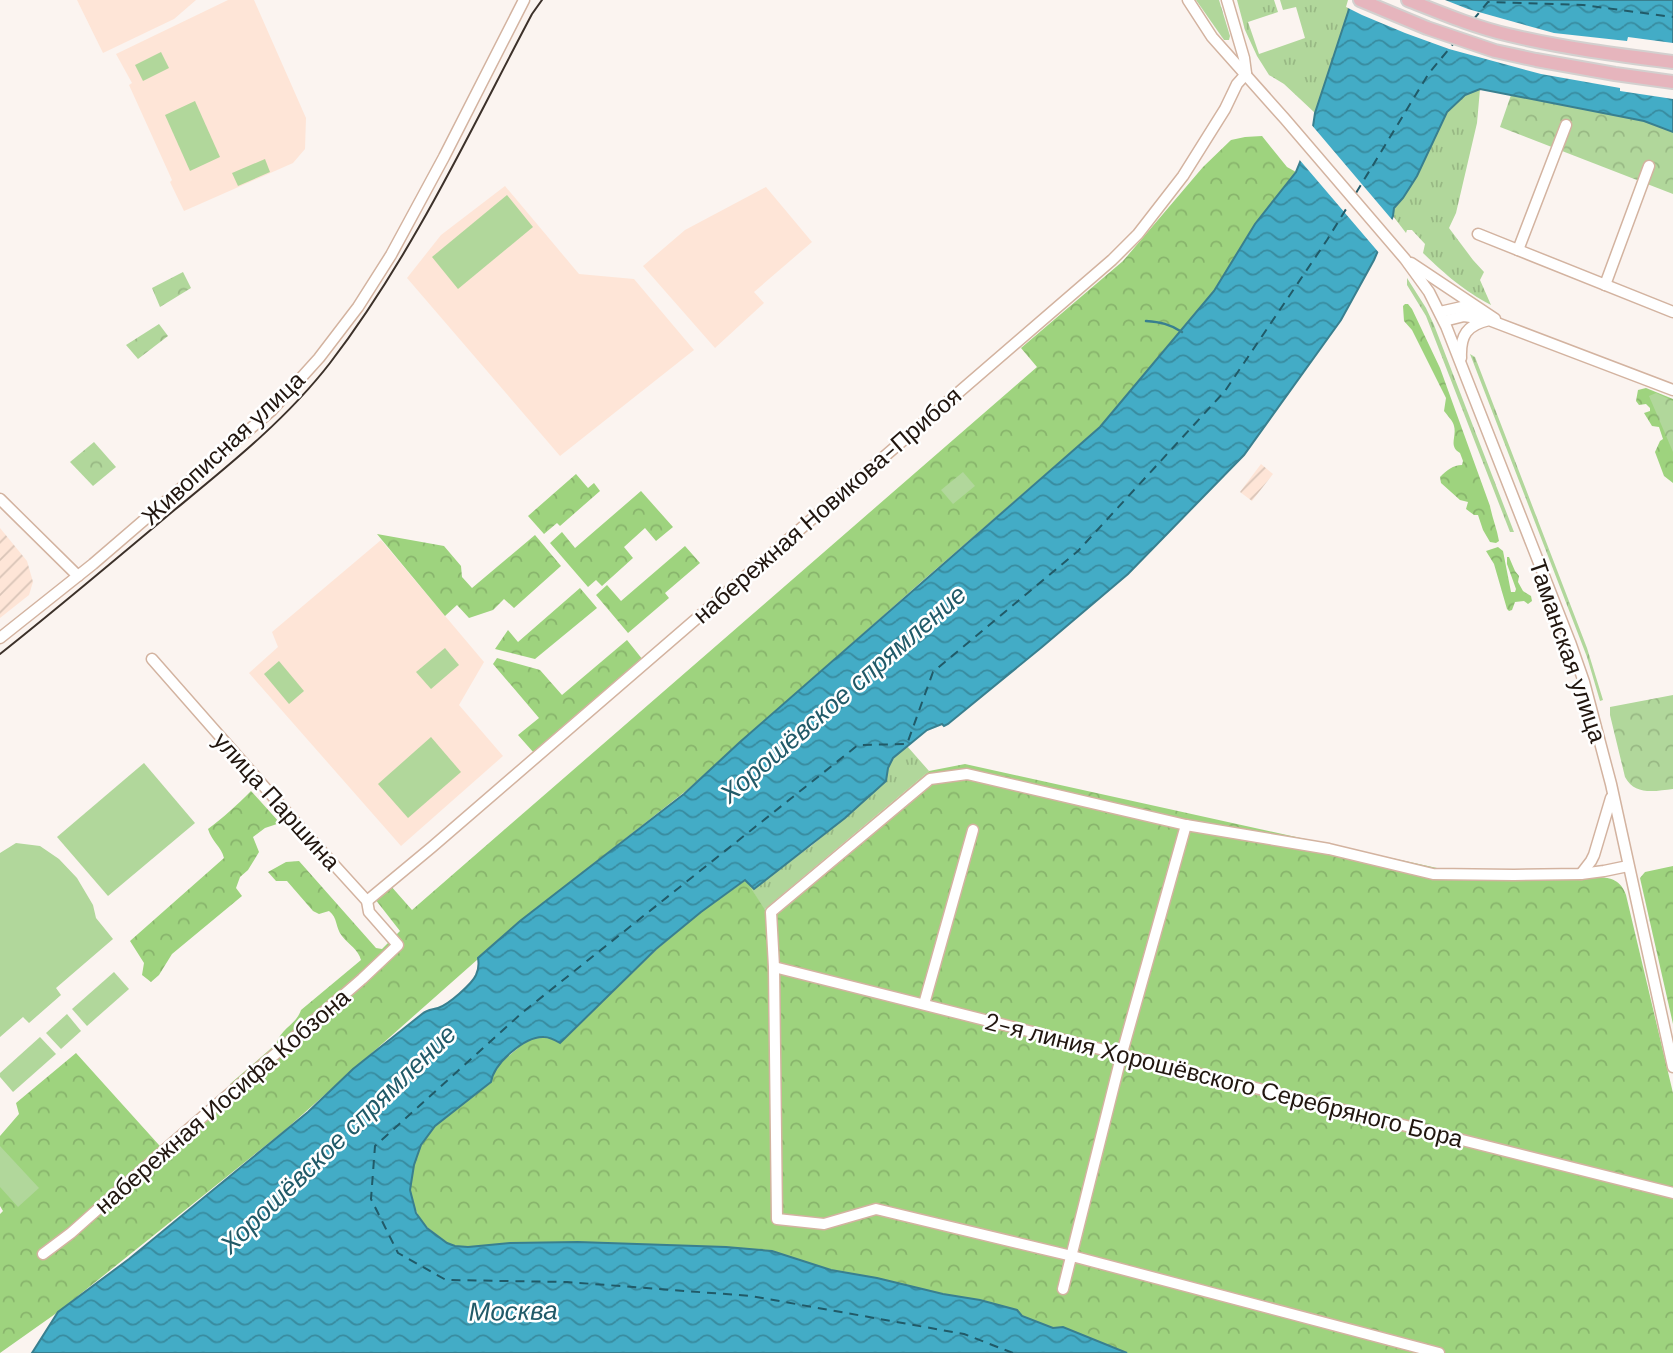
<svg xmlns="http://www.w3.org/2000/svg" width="1673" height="1353" font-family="'DM Sans',sans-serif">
	<defs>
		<pattern id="industrial-furrows" width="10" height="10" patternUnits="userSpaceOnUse" patternTransform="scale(1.75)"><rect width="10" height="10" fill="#fee5d7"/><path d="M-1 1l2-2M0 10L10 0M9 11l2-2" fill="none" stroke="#d9c4b7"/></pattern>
		<pattern id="grass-tufts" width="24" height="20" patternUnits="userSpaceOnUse" patternTransform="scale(1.75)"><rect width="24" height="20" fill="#b1d79b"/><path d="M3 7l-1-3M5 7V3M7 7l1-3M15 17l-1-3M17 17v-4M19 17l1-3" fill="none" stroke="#98b884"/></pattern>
		<pattern id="forest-crowns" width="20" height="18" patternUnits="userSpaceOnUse" patternTransform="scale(1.75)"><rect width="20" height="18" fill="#9ed37e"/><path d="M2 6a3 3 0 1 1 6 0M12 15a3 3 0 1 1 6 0" fill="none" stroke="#88b46c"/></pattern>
		<pattern id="park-crowns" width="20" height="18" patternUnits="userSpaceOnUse" patternTransform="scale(1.75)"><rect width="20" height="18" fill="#b1d79b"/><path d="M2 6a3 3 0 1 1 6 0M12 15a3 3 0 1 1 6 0" fill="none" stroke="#98b884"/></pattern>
		<pattern id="water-waves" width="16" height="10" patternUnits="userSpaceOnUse" patternTransform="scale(1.75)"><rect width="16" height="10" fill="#43acc6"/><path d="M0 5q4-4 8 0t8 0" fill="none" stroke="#388b9f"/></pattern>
	</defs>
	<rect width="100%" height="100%" fill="#fbf4f0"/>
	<g fill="#fee5d7">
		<path d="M77,0H196L174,19L103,53Z"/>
		<path d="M228,0H254L306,118L305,149L293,163L184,211L170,182L172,180L129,85L132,83L116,54Z"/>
		<path d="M505,186L579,274L634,279L694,350L560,456L407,278L441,235Z"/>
		<path d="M766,187L812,242L754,292L764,303L715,348L643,266L685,230Z"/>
		<path d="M381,540L484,662L459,705L503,756L401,846L249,673L278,647L272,632Z"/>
	</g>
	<g fill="url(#industrial-furrows)">
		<path d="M1261,464L1273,474L1252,501L1240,492Z"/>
		<path d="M0,528L27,561L33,582L29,595L0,618Z"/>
	</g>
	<g fill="url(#grass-tufts)">
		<path d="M1196,0H1219L1230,36L1229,40H1224Z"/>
		<path d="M1237,0H1274L1278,12L1248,22L1259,54L1305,38L1296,7L1283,10L1280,0H1352L1315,113L1284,84L1269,75L1257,56L1245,30Z"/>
		<path d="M1480,89L1477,123L1456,213L1449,228L1473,260L1484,272L1480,280L1491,305C1463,290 1446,275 1423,253L1425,244L1412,230H1407L1406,233L1393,216L1394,208L1403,198L1417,176L1447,112L1465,95Z"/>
		<path d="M1407,278L1426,308L1434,325L1514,532H1510L1426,316L1407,285Z"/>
		<path d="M1470,354L1475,357L1587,648L1603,700L1600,701L1587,657Z"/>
		<path d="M907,746L929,771L764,910L746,880L754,888L811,846L863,802L887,775L888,768L893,758Z"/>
	</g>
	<g fill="url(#forest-crowns)">
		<path d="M1262,136L1287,167L1296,172L1255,224L1214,291L1100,427L920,583L687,790L522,920L285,1130L58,1312L0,1353V1214L3,1211L0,1206V1136L19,1114L16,1103L76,1053L168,1155L229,1101L233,1096L230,1084L276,1044C282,1027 296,1025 301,1010L361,960C358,949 349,945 342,936C335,927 338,918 329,911L319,914L313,911L287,881H276L268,872L286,862L299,861L376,948L382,949L400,931L375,899L390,885L412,910L1037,367L1021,348L1123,261L1203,167L1231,140L1245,137Z"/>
		<path d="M1405,304H1408L1412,309L1440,368L1490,506C1492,517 1497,529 1499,541L1496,543L1490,542L1483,530L1478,515H1474L1466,509L1468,502L1460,500L1441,483L1440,477C1447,470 1453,465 1462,465L1463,461L1460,453C1448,446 1457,437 1454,426C1453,421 1447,415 1444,411L1446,398L1412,330L1404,321L1403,306Z"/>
		<path d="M1646,388L1673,399V483L1664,476L1655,452L1660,441L1663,439L1659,427L1652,426L1644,413L1650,411V408L1646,404L1639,405L1636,401L1638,390Z"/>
		<path d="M576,474L588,488L594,483L600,491L560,526L557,523L544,534L528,516Z"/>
		<path d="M641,491L673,527L656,541L645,528L624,547L633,558L602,586L596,580L588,587L550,543L562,532L575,548Z"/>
		<path d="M377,534L444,546L461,566L462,577L472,588L535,535L561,566L514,608L504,599L493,610L469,618L457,605L445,616Z"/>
		<path d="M685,546L700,563L665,593L669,598L628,633L596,595L607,585L621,601Z"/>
		<path d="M1498,547L1503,551L1511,592H1515L1516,589L1507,564V557H1509L1515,571L1519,576L1518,582L1523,591L1531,596L1532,601L1528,604L1524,601L1515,602L1512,610L1509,611L1507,609L1494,564L1486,551Z"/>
		<path d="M580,588L597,608L535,659L495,649L508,630L518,642Z"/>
		<path d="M627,640L643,660L534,753L518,735L539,718L493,664L497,658L540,670L562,695Z"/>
		<path d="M965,764L1437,868L1572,871L1574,879C1595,878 1618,871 1626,895L1673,1093V1353H1127L1063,1327L1053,1328L1022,1316L1016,1310L980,1300L943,1294L831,1270L772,1251L726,1247L578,1242L510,1243L468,1247L455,1246L447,1243L422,1223L412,1202L410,1183L414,1165L421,1145L435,1126L491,1082L494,1070L498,1065L524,1043L531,1039L547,1037L560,1043L657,949L701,912L746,880L765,910L929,771Z"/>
		<path d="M251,791L280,823L265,828L253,837L259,852L248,870L240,877L236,888L242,896L172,954L159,975L151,982L142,975L144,963L130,941L224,858C221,846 212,842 208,829C224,817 237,805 251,791Z"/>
		<path d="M1673,866V1024L1640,878L1645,872Z"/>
	</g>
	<g fill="url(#park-crowns)">
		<path d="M1511,95L1644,121L1673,132V194L1500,127Z"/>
		<path d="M183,272L191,288L160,307L152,288Z"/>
		<path d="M159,324L168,336L138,359L126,345Z"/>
		<path d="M1656,393L1673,401V452L1649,396Z"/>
		<path d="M94,442L116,467L93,486L70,462Z"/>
		<path d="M1673,695V789C1655,791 1635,796 1625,777L1610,715V707Z"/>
	</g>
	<g fill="#b1d79b">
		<path d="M161,52L169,68L143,81L135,65Z"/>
		<path d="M195,101L220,157L190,171L165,115Z"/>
		<path d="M265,159L270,172L238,186L232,173Z"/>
		<path d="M507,195L533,227L458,289L432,257Z"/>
		<path d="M963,472L975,486L953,504L941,490Z"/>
		<path d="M445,648L459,665L431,689L416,672Z"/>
		<path d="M279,661L304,691L289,704L264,674Z"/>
		<path d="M431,737L461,772L408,818L378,784Z"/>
		<path d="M144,763L195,823L108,896L57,837Z"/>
		<path d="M16,843L40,846L59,859L77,878L93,905L96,918L113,939L56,988L61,995L29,1023L23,1017L0,1037V853Z"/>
		<path d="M114,972L129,989L87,1026L72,1009Z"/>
		<path d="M67,1014L81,1031L61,1049L46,1033Z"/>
		<path d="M40,1037L56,1054L13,1092L0,1077V1073Z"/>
		<path d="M0,1146L39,1188L18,1207L0,1187Z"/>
	</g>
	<path fill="url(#water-waves)" stroke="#397f8f" stroke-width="2" d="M1352,0H1673V132L1644,121L1480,89L1465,95L1447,112L1417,176L1403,198L1394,208L1393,216L1374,260L1341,320L1244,455L1128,574L1042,647L948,724L944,726L942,724L927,730L893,758L888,768L886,781L845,818L754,889L745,880L701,912L656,949L560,1043C555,1040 550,1037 544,1037C525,1036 494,1063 491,1082L435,1126L421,1145L414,1165L410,1190L416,1213L427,1228L447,1243L455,1246L468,1247L510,1243L578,1242L726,1247L772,1251L831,1270L877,1278L943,1294L980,1300L1017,1310L1022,1316L1053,1328L1063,1327L1127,1353H32L58,1312L129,1259L308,1112L353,1069L422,1014C428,1009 432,1010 438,1008C448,1005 472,984 476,975C479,969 479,964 478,958L520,921L684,794L740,742L1100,427L1214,291L1255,224L1296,172L1312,133L1315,113Z"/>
	<g fill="#fbf4f0">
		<path d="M1348,0H1445L1468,9L1554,33L1627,41L1628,37L1673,43V99L1620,91V88L1541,74L1449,49L1405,33L1362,15L1346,7Z"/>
		<path d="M1310,123L1394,222L1380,254L1298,158L1309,132Z"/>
	</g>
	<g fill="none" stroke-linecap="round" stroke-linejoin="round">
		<path stroke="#397f8f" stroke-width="2.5" d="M1146,321C1160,322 1170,324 1182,332"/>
		<g stroke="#215a68" stroke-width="2" stroke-dasharray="9 7" stroke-linecap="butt">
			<path d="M1473,20L1488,2L1583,5L1673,17"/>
			<path d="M1356,193L1429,73L1454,43"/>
			<path d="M1013,1353L964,1334L751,1296L567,1282L446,1280L398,1253L371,1199L375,1146L523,1012L858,745L907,744L933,672L1078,551L1225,391L1327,240L1351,201"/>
		</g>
		<defs>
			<g id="minor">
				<path d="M1188,0L1212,37L1285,119L1405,259L1429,292L1446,326L1570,642L1584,682L1611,784L1673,1067"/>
				<path d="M1227,0L1244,58L1246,73"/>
				<path d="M1478,234L1673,312"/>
				<path d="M1518,250L1566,125"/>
				<path d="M1411,263L1495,319"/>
				<path d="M1605,285L1649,166"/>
				<path d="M1440,312L1462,307L1477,310"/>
				<path d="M1444,321L1464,316L1484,319"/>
				<path d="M1461,358C1460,335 1467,325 1489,320L1673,390"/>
				<path d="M0,499L78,576"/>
				<path d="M0,638L93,564L272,410L319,358L358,307L391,255L444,157L524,0"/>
				<path d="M1581,874L1591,861L1594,855L1611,798"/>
				<path d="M367,901L432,847L1112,260L1138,234L1183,176L1225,109L1237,84L1246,74"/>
				<path d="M774,967L1673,1193"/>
				<path d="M924,1004L973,830"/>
				<path d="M43,1254L71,1233L169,1146L362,979L398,945L369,912L367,901L297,824L152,659"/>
				<path d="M1063,1289L1122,1053L1186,825"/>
				<path d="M1439,1353L1072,1256L876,1209L824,1224L777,1219L774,967L771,912L930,779L967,774L1186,825L1329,849L1433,874L1514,875L1581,874L1604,871L1628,866"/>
			</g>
			<g id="major">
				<path d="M1360,0L1427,28L1495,51L1536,60L1615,74L1673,82"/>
				<path d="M1408,0C1441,13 1474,27 1509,35C1563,48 1618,55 1673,62"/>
			</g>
		</defs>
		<use href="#minor" stroke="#d3b3a0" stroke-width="13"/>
		<use href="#major" stroke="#d3d0cf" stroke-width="16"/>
		<use href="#minor" stroke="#fff" stroke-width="10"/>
		<use href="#major" stroke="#e6b5bd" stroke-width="12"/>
		<path stroke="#3c312a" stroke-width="2" d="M0,654C58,608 115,560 172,512C228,466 286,420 330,363C412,256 469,133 532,14L542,0"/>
	</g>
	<g text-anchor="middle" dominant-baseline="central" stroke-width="5" stroke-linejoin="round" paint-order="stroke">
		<g font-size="24" fill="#21160f" stroke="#fff">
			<text transform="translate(223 448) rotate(-43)">Живописная улица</text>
			<text transform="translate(827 505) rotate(-41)">набережная Новикова-Прибоя</text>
			<text transform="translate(1568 651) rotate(71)">Таманская улица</text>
			<text transform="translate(277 801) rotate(48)">улица Паршина</text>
			<text transform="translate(1224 1080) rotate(14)">2-я линия Хорошёвского Серебряного Бора</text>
			<text transform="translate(222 1101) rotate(-41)">набережная Иосифа Кобзона</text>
		</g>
		<g font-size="26" font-style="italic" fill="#215a68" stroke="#fff">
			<text transform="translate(843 694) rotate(-41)">Хорошёвское спрямление</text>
			<text transform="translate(338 1139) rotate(-44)">Хорошёвское спрямление</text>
			<text transform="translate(513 1311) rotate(-1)">Москва</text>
		</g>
	</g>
</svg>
